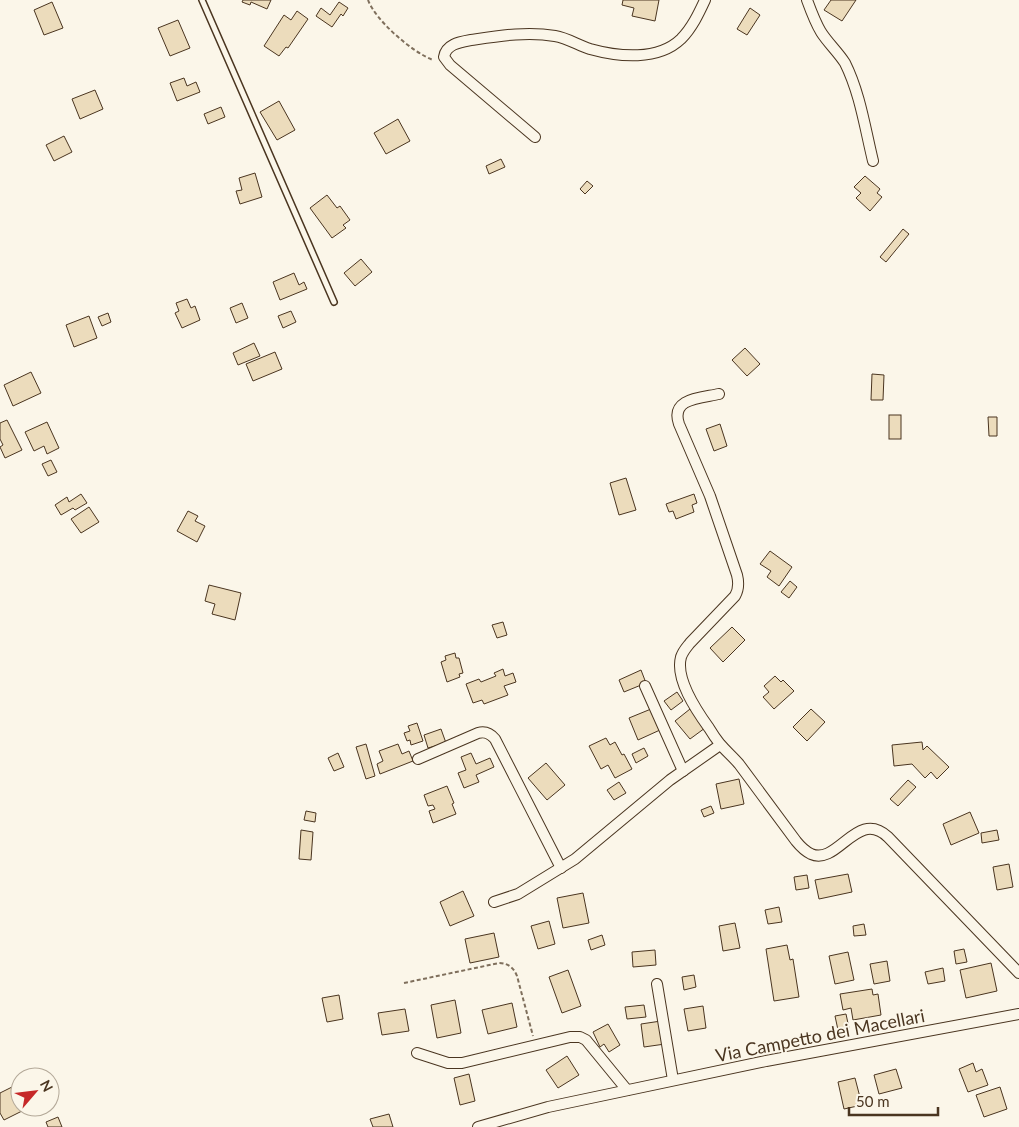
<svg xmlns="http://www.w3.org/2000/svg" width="1019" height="1127" font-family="Lato,sans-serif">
	<rect width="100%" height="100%" fill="#fbf6e9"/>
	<g fill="#ecdcbc" stroke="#4a3520">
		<path d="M243,0H271L267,9L251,2L250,5L242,2Z"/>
		<path d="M623,0H659L655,21L632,16L634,8L622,5Z"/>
		<path d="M831,0H856L842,21L824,10Z"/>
		<path d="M52,2L63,28L44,35L34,10Z"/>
		<path d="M339,2L348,8L343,16L341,14L332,27L316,16L321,8L330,15Z"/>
		<path d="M750,8L760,15L747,35L737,29Z"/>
		<path d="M297,11L308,19L288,48L286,47L279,56L264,46L284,15L291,20Z"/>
		<path d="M178,20L190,48L170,56L158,28Z"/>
		<path d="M184,78L187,86L196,82L200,92L177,101L170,83Z"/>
		<path d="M95,90L103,109L80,119L72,99Z"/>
		<path d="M279,101L295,130L277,140L260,112Z"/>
		<path d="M221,107L225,117L208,124L204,114Z"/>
		<path d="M398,119L410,141L386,154L374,133Z"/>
		<path d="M64,136L72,152L54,161L46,145Z"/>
		<path d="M501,159L505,167L489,174L486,166Z"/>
		<path d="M255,173L262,197L240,204L236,191L242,190L239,178Z"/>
		<path d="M865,176L880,189L877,193L882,197L870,211L856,198L861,193L854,187Z"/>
		<path d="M587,181L593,186L585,194L580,189Z"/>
		<path d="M327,195L337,208L340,206L350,220L343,225L346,228L332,238L310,208Z"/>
		<path d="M903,229L909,234L886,262L880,257Z"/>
		<path d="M361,259L372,272L355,286L344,273Z"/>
		<path d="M294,273L299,285L304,282L307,289L280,300L273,282Z"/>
		<path d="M187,299L191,308L195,306L200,320L182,328L175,313L179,311L176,303Z"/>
		<path d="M242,303L248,318L236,323L230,308Z"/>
		<path d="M291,311L296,322L283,328L278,316Z"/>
		<path d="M108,313L111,322L102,326L98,317Z"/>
		<path d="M89,316L97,338L74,347L66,325Z"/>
		<path d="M254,343L260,356L238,365L233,353Z"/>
		<path d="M745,348L760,364L747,376L732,360Z"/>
		<path d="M275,352L282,369L253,381L246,364Z"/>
		<path d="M31,372L41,393L13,406L4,385Z"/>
		<path d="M872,374L884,375L883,400H871Z"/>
		<rect x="889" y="415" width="12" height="24"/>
		<path d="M988,417H997V436H989Z"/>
		<path d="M7,420L22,450L5,458L0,447L3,445L0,439V423Z"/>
		<path d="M47,422L59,448L47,454L44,446L34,451L25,432Z"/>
		<path d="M720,424L727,446L714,451L706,429Z"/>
		<path d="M51,460L57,472L48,476L42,464Z"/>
		<path d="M626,478L636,510L619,515L610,483Z"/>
		<path d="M81,494L87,503L75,510L73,508L61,515L55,505L67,497L69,502Z"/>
		<path d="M694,494L697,503L692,505L694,512L676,519L673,511L669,512L666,504Z"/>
		<path d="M89,507L99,522L81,533L71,519Z"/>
		<path d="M188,511L198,516L195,521L205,526L197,542L177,531Z"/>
		<path d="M770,551L792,567L779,586L767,577L771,571L760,564Z"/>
		<path d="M790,581L797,587L789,598L781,592Z"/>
		<path d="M209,585L241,593L235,620L212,614L215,604L205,601Z"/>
		<path d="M503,622L507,635L497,638L492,625Z"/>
		<path d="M732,627L745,640L723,662L710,648Z"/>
		<path d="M455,653L456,658H459L463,673L459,674L460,677L447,682L441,662L446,660L445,656Z"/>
		<path d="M503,669L505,676L513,673L516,682L504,686L508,695L484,704L482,700L473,703L466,684L479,679L481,682L496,676L494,673Z"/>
		<path d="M641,670L646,683L624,692L619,680Z"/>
		<path d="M775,676L781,682L783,680L794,691L774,709L763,697L769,692L764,686Z"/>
		<path d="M677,692L683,701L671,710L664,701Z"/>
		<path d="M651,709L660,730L638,740L629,718Z"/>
		<path d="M690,709L705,728L690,739L675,721Z"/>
		<path d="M811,709L825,722L807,741L793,727Z"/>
		<path d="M417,723L423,741L411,745L410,740L407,741L404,733L410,731L408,726Z"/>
		<path d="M441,729L446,743L428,748L424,735Z"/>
		<path d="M606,738L610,745L615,742L622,755L624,754L632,769L615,778L608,765L601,769L589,746Z"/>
		<path d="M922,742L923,750L927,746L949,767L937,779L931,772L925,778L912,764L894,766L892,745Z"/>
		<path d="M366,744L375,776L366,779L356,747Z"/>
		<path d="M398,744L402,754L409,751L413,761L380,774L377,764L383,761L379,751Z"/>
		<path d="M644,748L648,756L636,763L632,754Z"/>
		<path d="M338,753L344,767L334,771L328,758Z"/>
		<path d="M471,753L476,764L490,758L494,767L476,775L479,782L464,788L458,773L466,770L461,757Z"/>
		<path d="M546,763L565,785L547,800L528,778Z"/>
		<path d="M739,779L744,804L721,809L716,784Z"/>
		<path d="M908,780L916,787L898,806L890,799Z"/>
		<path d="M619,782L626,793L614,800L607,790Z"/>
		<path d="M447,786L454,803L452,804L456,814L433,823L429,811L435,809L433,805L428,806L424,795Z"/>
		<path d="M711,806L714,813L704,817L701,810Z"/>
		<path d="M306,811L316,813L315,822L304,820Z"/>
		<path d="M970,812L979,833L951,845L943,824Z"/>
		<path d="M301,830L313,832L311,860L299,859Z"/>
		<path d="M997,830L999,840L982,843L981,833Z"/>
		<path d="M1009,864L1013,887L997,890L993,867Z"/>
		<path d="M848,874L852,892L819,899L815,880Z"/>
		<path d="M807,875L809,888L796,890L794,877Z"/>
		<path d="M463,891L474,916L450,926L440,902Z"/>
		<path d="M583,893L589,923L563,928L557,898Z"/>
		<path d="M779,907L782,922L768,924L765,910Z"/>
		<path d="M549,921L555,944L538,949L531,926Z"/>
		<path d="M735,923L740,948L723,951L719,926Z"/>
		<path d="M864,924L866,935L854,936L853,926Z"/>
		<path d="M494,933L499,957L470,963L465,939Z"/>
		<path d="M602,935L605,945L591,950L588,940Z"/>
		<path d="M787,945L790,960L793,959L799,997L774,1001L766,949Z"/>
		<path d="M964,949L967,962L956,964L954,951Z"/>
		<path d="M655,950L656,965L633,967L632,952Z"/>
		<path d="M848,952L854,980L835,984L829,956Z"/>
		<path d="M887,961L890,981L874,984L870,964Z"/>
		<path d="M991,963L997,991L966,998L960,970Z"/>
		<path d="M943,968L945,981L928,984L925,972Z"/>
		<path d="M568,970L581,1006L562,1013L549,977Z"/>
		<path d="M694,975L696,987L684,990L682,977Z"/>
		<path d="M872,989L873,995L878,994L881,1015L853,1020L851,1008L843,1010L840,994Z"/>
		<path d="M339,995L343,1019L327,1022L322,998Z"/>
		<path d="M455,1000L461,1033L437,1038L431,1005Z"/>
		<path d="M512,1003L517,1027L488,1034L482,1010Z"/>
		<path d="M644,1005L646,1017L627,1019L625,1007Z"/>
		<path d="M703,1006L706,1028L688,1031L684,1009Z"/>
		<path d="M405,1009L409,1031L382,1035L378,1013Z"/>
		<path d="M846,1014L849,1028L838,1030L835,1016Z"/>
		<path d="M661,1021L665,1044L644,1047L641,1024Z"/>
		<path d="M608,1024L620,1045L609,1052L604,1044L600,1047L593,1032Z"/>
		<path d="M567,1056L579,1075L558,1088L546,1070Z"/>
		<path d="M973,1063L976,1072L982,1069L988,1085L968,1092L959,1069Z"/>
		<path d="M896,1069L902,1088L879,1094L874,1075Z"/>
		<path d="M469,1074L475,1101L460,1105L454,1078Z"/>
		<path d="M855,1078L862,1105L844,1109L838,1082Z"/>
		<path d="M14,1086L20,1098V1107H25L26,1109L4,1120L0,1113V1093Z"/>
		<path d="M1000,1087L1007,1109L984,1117L976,1095Z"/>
		<path d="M389,1114L393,1127H373L370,1119Z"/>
		<path d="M58,1117L62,1127H48L46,1122Z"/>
	</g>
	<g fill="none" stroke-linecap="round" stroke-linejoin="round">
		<defs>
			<path id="service" d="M202,0L334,302"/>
			<g id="minor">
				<path d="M807,0C811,11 815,22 821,32C828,43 838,52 845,63C860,93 865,128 873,161"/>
				<path d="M535,137L450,65L444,57C446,44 460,42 471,40C498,36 527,31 555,36C567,38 578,45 590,49C619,57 658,61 681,39C692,28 699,13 705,0"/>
				<path d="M719,394C701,398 670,398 679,424L710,496L737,575C739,583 739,589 735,596L690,643C686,648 683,651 681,657C675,679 696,710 709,728C712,733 716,739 720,744C726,751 733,757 739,764L796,841C800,846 805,851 811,854C838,866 857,808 888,837L1019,973"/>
				<path d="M645,686L683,771"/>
				<path d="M418,759L478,733C485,731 490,733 495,739L561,868"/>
				<path d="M494,902L518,894L575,859L670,780L720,745"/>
				<path d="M657,984L673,1080"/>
				<path d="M417,1053L448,1063H462L570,1037H580L586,1040L627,1090"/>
				<path d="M478,1127L548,1107L766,1061L1019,1014"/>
			</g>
		</defs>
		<use href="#service" stroke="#4a3520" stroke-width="8"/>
		<use href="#minor" stroke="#4a3520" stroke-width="12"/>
		<g stroke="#7f6f5c" stroke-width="2" stroke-dasharray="4 2.5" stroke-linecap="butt">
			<path d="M368,0C376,21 412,52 433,60"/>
			<path d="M404,983L499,963C508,963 514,968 517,976L533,1036"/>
		</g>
		<use href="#service" stroke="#fbf6e9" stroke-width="5"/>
		<use href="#minor" stroke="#fbf6e9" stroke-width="10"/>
	</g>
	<g text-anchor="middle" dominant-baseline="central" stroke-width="4" stroke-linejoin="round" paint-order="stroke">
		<g font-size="18" fill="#4a3520" stroke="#fbf6e9">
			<text transform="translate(820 1035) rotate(-11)">Via Campetto dei Macellari</text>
		</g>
	</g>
	<g transform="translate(35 1092) rotate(62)"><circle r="24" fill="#fbf6e9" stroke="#b4a999"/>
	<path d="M0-4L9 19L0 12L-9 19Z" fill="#c62828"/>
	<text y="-8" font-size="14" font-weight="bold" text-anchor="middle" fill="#4a3520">N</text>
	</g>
	<path d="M849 1107v8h89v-8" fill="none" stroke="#4a3520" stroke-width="2.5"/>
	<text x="856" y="1107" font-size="15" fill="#4a3520" stroke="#fbf6e9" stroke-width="4" paint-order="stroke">50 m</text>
</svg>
